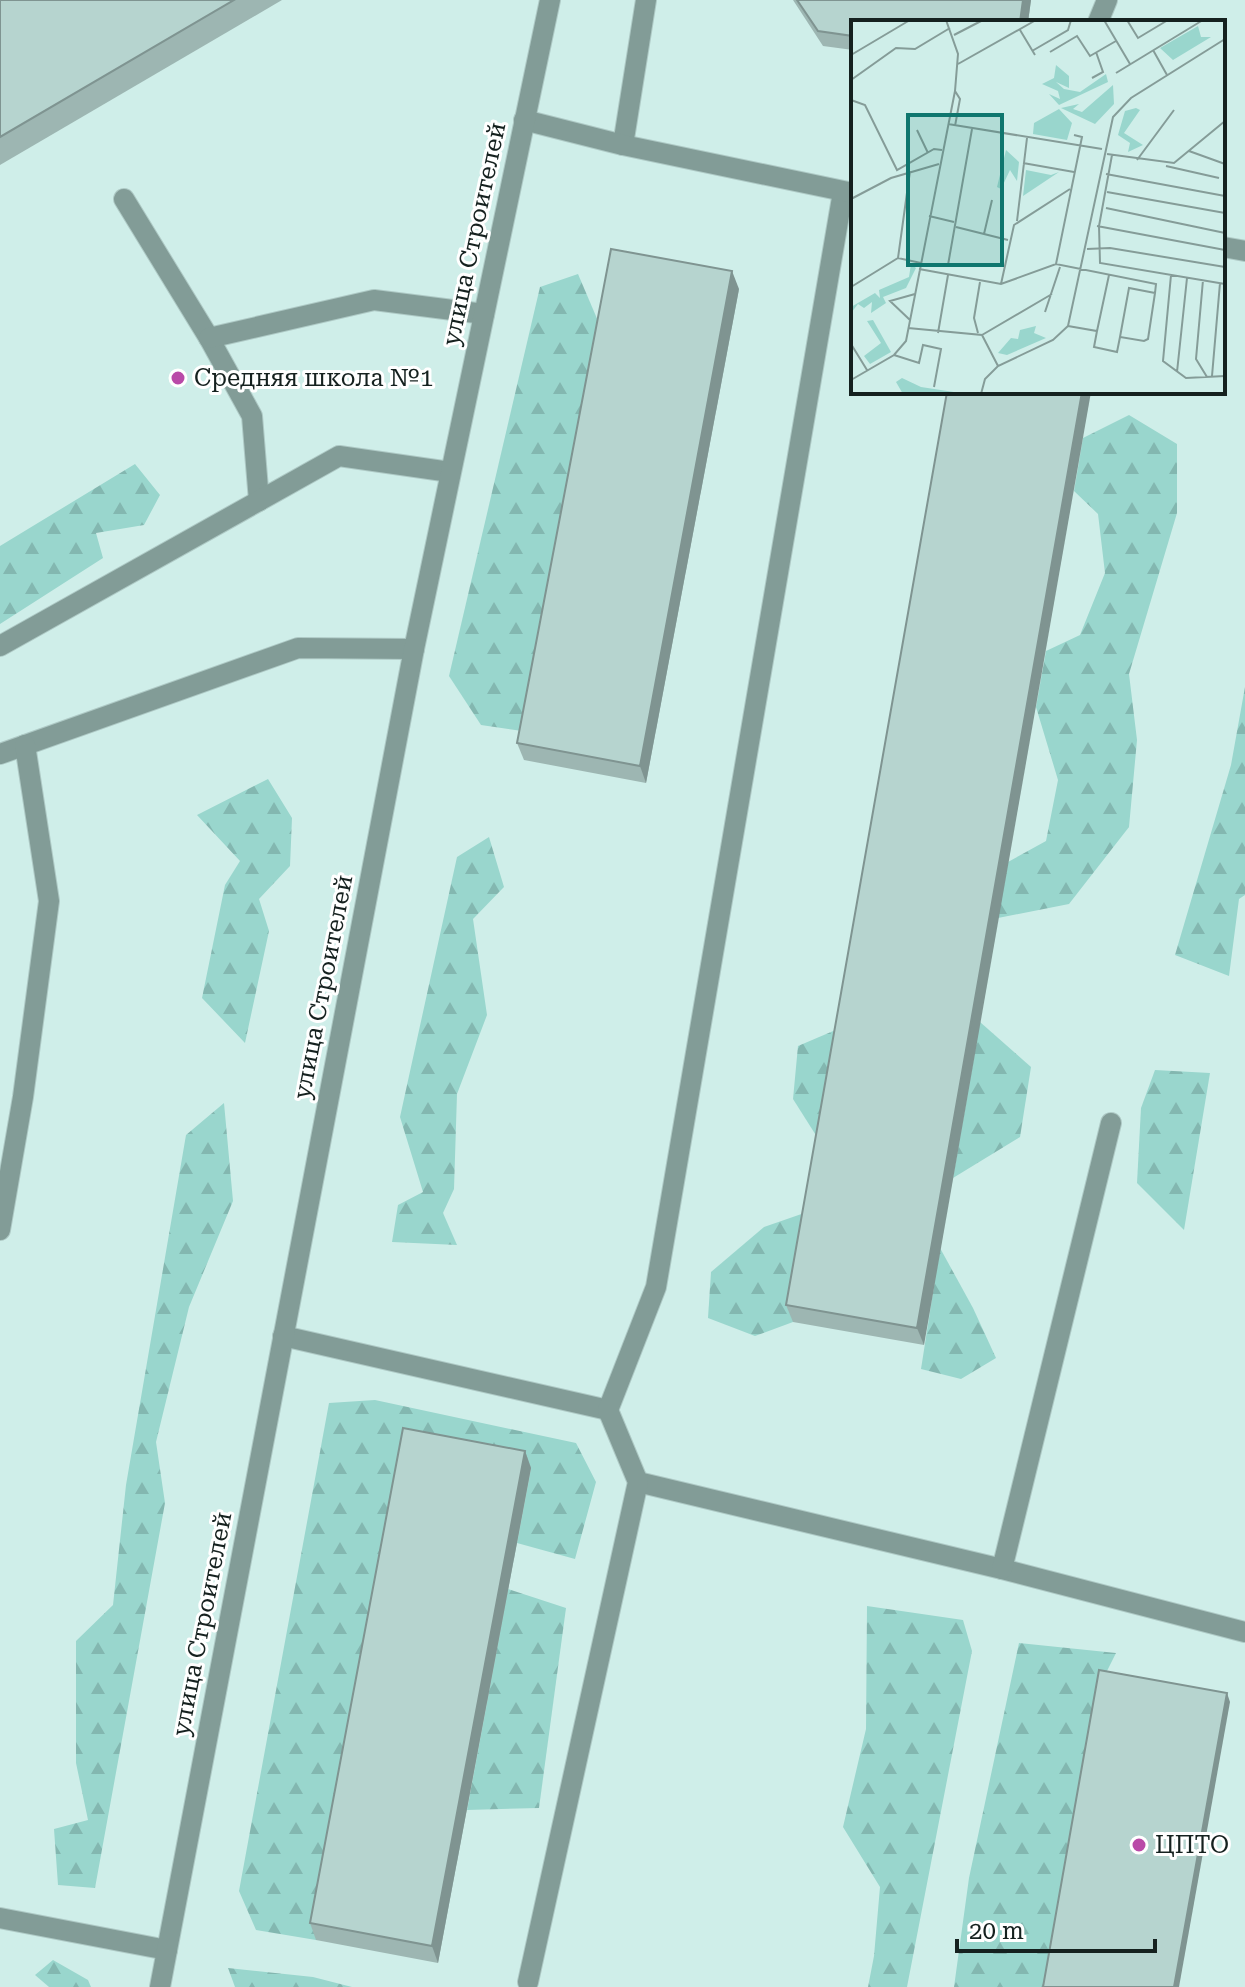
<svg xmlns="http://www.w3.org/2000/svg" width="1245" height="1987" font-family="'Roboto Serif',serif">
	<defs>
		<pattern id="forest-firs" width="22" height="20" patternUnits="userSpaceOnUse" patternTransform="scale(2)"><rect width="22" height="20" fill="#99d6cd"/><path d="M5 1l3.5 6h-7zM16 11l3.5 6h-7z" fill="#83b7b0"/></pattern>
	</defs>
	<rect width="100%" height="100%" fill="#cfeee9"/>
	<g fill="url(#forest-firs)">
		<path d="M578,274L604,335L529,732L481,725L449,676L540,287Z"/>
		<path d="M1129,415L1177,444V513L1129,674L1137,740L1129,827L1069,904L998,918L1008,862L1046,841L1058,780L1036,707L1046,651L1080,635L1105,573L1098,514L1074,491L1083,438Z"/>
		<path d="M135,464L160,495L144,525L96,533L103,558L0,624V546Z"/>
		<path d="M1245,687V895L1239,899L1229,976L1175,955L1231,765Z"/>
		<path d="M268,779L292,818L290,866L259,899L269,931L245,1043L202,998L225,885L240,861L197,815Z"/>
		<path d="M489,837L504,887L473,919L487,1015L457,1094L454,1189L443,1213L457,1245L392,1242L398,1205L423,1192L400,1117L457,857Z"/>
		<path d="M980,1022L1031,1067L1020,1137L953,1178Z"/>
		<path d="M845,1026L824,1148L793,1099L798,1046Z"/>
		<path d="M1155,1070L1210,1073L1184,1230L1137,1183L1141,1108Z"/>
		<path d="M224,1103L233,1201L189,1307L156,1442L165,1503L95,1888L58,1885L54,1829L88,1820L76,1763V1641L113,1605L126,1485L186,1135Z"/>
		<path d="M813,1210L793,1322L755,1336L708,1318L711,1272L764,1227Z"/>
		<path d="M940,1248L973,1308L996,1358L961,1379L921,1369Z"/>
		<path d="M375,1400L576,1443L596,1482L575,1559L517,1543L531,1468L409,1445L316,1940L256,1930L239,1891L329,1403Z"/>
		<path d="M508,1589L566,1608L539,1808L467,1810Z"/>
		<path d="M867,1606L963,1620L972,1651L907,1987H868L874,1956L880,1887L843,1827L866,1729Z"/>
		<path d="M1019,1643L1116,1653L1103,1679L1048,1987H954L969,1878Z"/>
		<path d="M53,1960L88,1980L91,1987H49L35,1975Z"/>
		<path d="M228,1968L313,1977L352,1987H235Z"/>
	</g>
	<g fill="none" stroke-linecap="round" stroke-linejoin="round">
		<defs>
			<g id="lane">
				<path d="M1098,22L1107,0"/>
				<path d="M623,145L646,0"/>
				<path d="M124,199L209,338L252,416L259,501"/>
				<path d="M209,338L374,300L484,314"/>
				<path d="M0,646L339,456L450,472"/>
				<path d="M0,754L298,648L414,649"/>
				<path d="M0,1230L23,1097L49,901L25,745"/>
				<path d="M283,1336L608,1410"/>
				<path d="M638,1482L1002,1569L1245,1632"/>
				<path d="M1002,1569L1111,1123"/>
				<path d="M0,1918L167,1950"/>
				<path d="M528,1982L638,1482L608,1410L656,1287L843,192"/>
			</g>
			<g id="street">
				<path d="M524,120L623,145L853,193"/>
				<path d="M1223,247L1245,251"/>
				<path d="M160,1987L414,649L550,0"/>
			</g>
		</defs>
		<use href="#lane" stroke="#aec9c5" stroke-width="22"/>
		<use href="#street" stroke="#aec9c5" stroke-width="22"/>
		<use href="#lane" stroke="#829c97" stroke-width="20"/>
		<use href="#street" stroke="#829c97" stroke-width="20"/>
	</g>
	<g fill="#9db6b2">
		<path d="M0,0H282L0,165Z"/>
		<path d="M793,0H1031L1028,22H853V50L823,46Z"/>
		<path d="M739,289L646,783L524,760L517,743Z"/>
		<path d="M947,392L924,1345L793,1322L786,1305Z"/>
		<path d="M525,1451L531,1468L438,1963L316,1940L310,1923Z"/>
	</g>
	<g fill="#7f9491">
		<path d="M1023,0H1031L1028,22H1020Z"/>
		<path d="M732,271L739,289L646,783L640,766Z"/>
		<path d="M1082,392H1091L924,1345L917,1328Z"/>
		<path d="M525,1451L531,1468L438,1963L432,1946Z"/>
		<path d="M1227,1693L1230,1702L1179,1987H1174Z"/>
	</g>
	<g fill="#b6d4cf" stroke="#7f9491" stroke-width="2">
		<path d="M0,0H234L0,137Z"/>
		<path d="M797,0H1023L1020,22H853V36L818,31Z"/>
		<path d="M611,249L732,271L640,766L517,743Z"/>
		<path d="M947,392H1082L917,1328L786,1305Z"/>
		<path d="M403,1428L525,1451L432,1946L310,1923Z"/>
		<path d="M1099,1670L1227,1693L1174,1987H1043Z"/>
	</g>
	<g fill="#b94aa8" stroke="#fff" stroke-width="3">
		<circle cx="178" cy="378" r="8"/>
		<circle cx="1139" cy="1845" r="8"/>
	</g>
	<g text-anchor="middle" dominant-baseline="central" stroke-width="6" stroke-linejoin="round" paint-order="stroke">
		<g font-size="24" fill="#15211f" stroke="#fff">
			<text transform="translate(474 234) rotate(-78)">улица Строителей</text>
			<text transform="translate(323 987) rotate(-79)">улица Строителей</text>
			<text transform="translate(202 1624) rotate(-79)">улица Строителей</text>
		</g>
		<g font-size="24" fill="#15211f" stroke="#fff" text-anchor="start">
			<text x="194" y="378">Средняя школа №1</text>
			<text x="1155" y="1845">ЦПТО</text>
		</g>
	</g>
	<g transform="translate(851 20)">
		<rect width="374" height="374" fill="#cfeee9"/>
		<path d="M347,6L350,17H360L322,40L309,28ZM205,45L218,56V68L205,62L213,69L229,72L255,54L257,62L208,85L198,74L209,79L207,71L191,64L203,58ZM262,65L263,84L244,104L210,88L228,84L222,89L231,92ZM285,88L289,90L273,113L292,125L277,132L279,123L267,115L274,91ZM208,89L221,103L216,120L182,114L183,103ZM155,130L168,142L166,161L159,150L150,169L146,167ZM175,150L200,155L208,152L172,176ZM60,244L65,248L55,268L32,277L35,283L20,293L21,282L13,288L7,284L0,293V287L24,273L29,278L28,270L58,257ZM22,300L40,332L19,344L13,336L30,323L16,301ZM185,306L183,313L195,318L156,335L147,333L160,318L167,319L169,310Z" fill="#99d6cd"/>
		<path d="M51,358L70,367L116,374H52L45,362Z" fill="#99d6cd"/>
		<path fill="none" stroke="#859c98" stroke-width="2" d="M253,0L279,44M276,0L287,18L317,0M169,10L184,35M103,15L132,0M302,30L316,55M181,31L217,10L220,0M199,32L226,16L239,36L265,21M0,35L59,0M107,44L185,0M265,53L352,0M241,58L252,52L245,32M0,60L45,28L64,29L99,8M104,71L109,79L104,106M0,80L14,85L46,150L83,129L91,130M97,104L251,129M66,110L77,133M338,131L374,144M256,134L323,143L374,101M261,135L248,206L249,243L374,264M286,140L323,90M172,143L223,152M315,146L368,158M255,154L374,176M256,172L374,193M0,179L40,158L88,144M255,188L374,213M78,196L103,202M166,201L176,118M246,206L374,230M105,207L157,220M133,214L141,180M236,229L259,228L374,247M47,238L59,151M205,244L231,117L223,115M97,245L121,109M68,249L150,264L205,244L305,264L304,273L297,319L293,321L269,317L278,268L304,273M320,255L312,341L335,358L374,356M352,260L345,339L356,357M150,264L163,205L219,169M0,267L47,238L70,243M194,292L209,247M59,300L39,281L64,274M217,306L246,311L258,255M57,308L131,315L147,346M246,311L243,327L266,332L269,317M87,313L97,255M127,313L123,298L129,262M131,315L201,274M0,324L16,350M43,335L68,343L72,325L90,329L83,367M326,352L336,258M361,356L369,263M0,360L43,335L55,321L104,71L107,34L95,0M130,374L134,359L147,346L202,320L217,306L262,97L280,78L374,19"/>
		<path fill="#0f766e" fill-opacity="0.15" stroke="#0f766e" stroke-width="4" d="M57,95H151V245H57Z"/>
		<rect width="374" height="374" fill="none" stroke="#15211f" stroke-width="4"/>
	</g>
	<path d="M957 1939v12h198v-12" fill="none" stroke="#15211f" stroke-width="4"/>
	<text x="969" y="1939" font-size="24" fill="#15211f" stroke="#ffffff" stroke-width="6" paint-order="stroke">20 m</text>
</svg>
